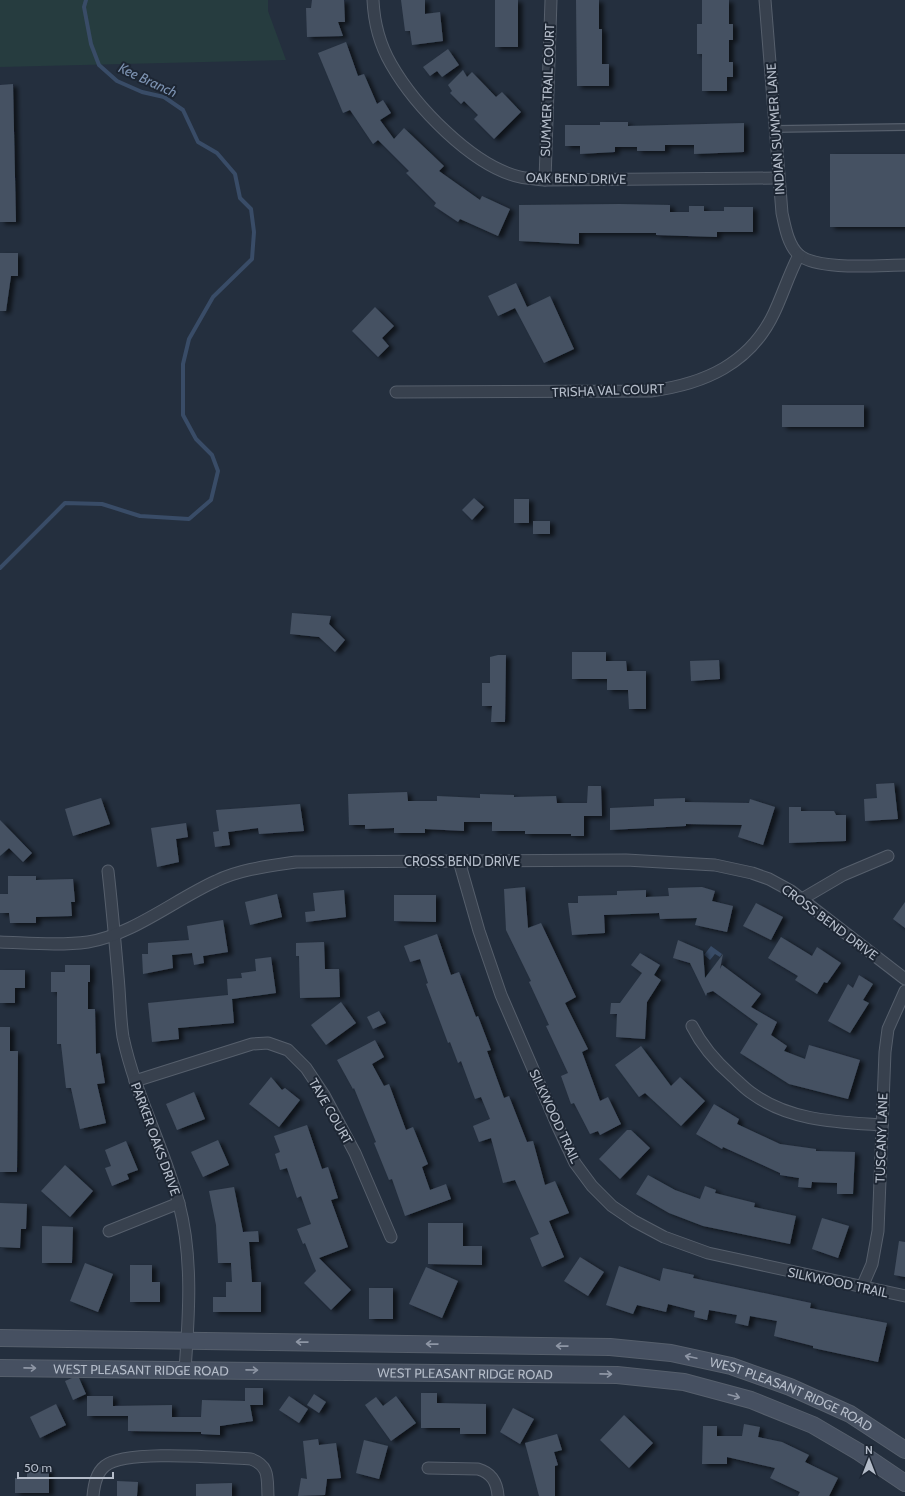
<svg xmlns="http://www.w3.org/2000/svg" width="905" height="1496" font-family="Cabin,sans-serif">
	<defs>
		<filter id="shadow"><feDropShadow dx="4.5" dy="2.5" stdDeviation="2" flood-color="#0009"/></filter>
	</defs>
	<rect width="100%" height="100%" fill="#242f3e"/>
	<path fill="#263c3f" d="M0,0H268V11L286,60L0,67Z"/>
	<path fill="#394c67" d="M711,946L722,954L720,957L715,954L710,960L704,955Z"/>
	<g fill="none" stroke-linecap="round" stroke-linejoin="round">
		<path stroke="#394c67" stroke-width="4" d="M0,568L65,503L102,504L140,516L189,519L211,500L218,471L212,455L196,439L183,415V364L189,339L213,297L252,259L254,232L251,209L240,198L235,174L217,153L198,142L183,110L164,97L142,92L117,81L99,65L91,44L84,7L86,0"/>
	</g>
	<g fill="#455162" filter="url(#shadow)">
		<path d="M312,0H344L345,22H338L343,36L307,37L306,8H311Z"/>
		<path d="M401,0H425V14L440,12L443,41L412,45L410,31H405Z"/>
		<rect x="495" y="0" width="23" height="47"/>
		<path d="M576,0H599V29H602V64H609V86H577Z"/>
		<path d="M702,0H729V24H733V40H729V62H733V77H727V91H702V54H697V24H702Z"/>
		<path d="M346,42L358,76L364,74L377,104L383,100L391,113L380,120L394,139L404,128L444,166L439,171L480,200L482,196L510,209L498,236L460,219L458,222L434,206L436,203L406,173L409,171L378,140L373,144L350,110L343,113L318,53Z"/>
		<path d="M448,49L459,65L442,77L437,71L430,76L423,67Z"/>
		<path d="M463,70L467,77L472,72L496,97L502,92L521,112L494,139L474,119L478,115L464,101L461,104L450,93L452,91L448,85Z"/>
		<path d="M13,84L16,222H0V85Z"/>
		<path d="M600,122H628V126L744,123V152L694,154V145H665V151H637V147H615V152L580,154V146H565V125H600Z"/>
		<rect x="830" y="154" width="75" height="73"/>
		<path d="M619,204L670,205V212H689V206H704V211H724V207H753V232H717V237L656,235V233H579V244L519,241V205Z"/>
		<path d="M0,253H18V276H11L6,311H0Z"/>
		<path d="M516,283L527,307L550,296L574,349L544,363L515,308L498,316L488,296Z"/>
		<path d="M375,307L394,326L382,338L389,346L378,357L352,331Z"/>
		<rect x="782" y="405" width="82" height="22"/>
		<path d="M474,498L484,507L472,520L462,510Z"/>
		<rect x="514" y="499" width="15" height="24"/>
		<rect x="533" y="521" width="17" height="13"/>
		<path d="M292,613L331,616L329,624L345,640L335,652L319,637L290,634Z"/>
		<path d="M572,652H606V661H626L627,671H646V709H629L628,690H607V679H572Z"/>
		<path d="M498,655H506L505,722H491L492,706H482V683H490V657Z"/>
		<path d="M719,660L720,679L691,681L690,661Z"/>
		<path d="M894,783L898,819L865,821L864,799L877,798L876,784Z"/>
		<path d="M588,786H601L602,816H584V836H571V834H525V831H492V822H464V831L425,829V833H394V828L365,829V825H349L348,794L407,792L408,801H437V796L480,798V794L514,795V797L556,796L557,803H587Z"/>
		<path d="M101,798L110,824L73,836L65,809Z"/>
		<path d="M685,798V802L749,803L750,799L775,807L763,845L738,837L742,825L686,824V826L610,830V808L654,806V799Z"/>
		<path d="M300,804L304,831L259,834L258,828L228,832L230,845L215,847L213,832L219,831L216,810Z"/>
		<path d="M789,807H801V811H834L836,815H846V841L789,843Z"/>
		<path d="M0,820L32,853L23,862L9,848L0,856Z"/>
		<path d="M186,823L188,837L176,839L179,862L157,867L151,828Z"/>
		<path d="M8,876H36V880L73,879L75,902H71L72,916L36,917V923H10L9,913H0V894H8Z"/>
		<path d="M525,887L528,928L541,923L576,997L565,1003L588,1049L582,1052L600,1101L608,1097L621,1124L600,1135L598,1131L590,1134L574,1103L571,1104L561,1076L568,1073L546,1026L549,1025L529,982L531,981L506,930L504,889Z"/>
		<path d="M702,887L715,891L712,901L733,906L727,932L695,925L697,918L660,919L659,913L604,915L605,933L572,935L568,903H578V896L617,895V891L646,890V897L669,896L668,888Z"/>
		<path d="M344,890L346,917L306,922L305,912L315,911L313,893Z"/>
		<path d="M277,894L282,917L250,925L245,902Z"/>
		<path d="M394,895H436V922L394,921Z"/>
		<path d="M905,902V928L893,919Z"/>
		<path d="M756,903L783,917L771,940L743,926Z"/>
		<path d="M223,920L228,952L203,956L204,963L194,965L192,953L172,955L173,968L143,974L142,954H148V943L189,940L187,926Z"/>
		<path d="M437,934L451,975L459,972L476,1017L478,1016L491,1050L487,1051L504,1098L509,1096L527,1142L533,1141L545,1185L555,1181L569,1213L549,1221L564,1257L542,1267L530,1238L539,1234L515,1180L503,1183L491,1138L479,1142L473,1126L490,1119L481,1097L475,1099L461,1061L458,1063L450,1042L448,1043L426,984L428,983L420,959L410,962L404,946Z"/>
		<path d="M781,937L812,956L817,947L841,963L827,983L824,982L817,994L795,980L798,976L768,958Z"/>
		<path d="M678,940L703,951L705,978L723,954L720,969L722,965L761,994L751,1007L777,1022L771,1035L787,1046L784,1051L805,1059L809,1045L860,1060L848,1099L789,1084L740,1053L758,1024L713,991L707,993L706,996L690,963L673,958Z"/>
		<path d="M324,942L325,969H339L340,997L300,998L299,956H296V943Z"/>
		<path d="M640,953L660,965L654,975L661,980L647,1002L645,1039L616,1037L617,1014H610L611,1003H620L642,973L631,965Z"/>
		<path d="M271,957L276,993L232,999L234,1023L178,1028L179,1039L152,1042L148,1003L228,995L227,979L242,978L241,973L256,971L255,959Z"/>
		<path d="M65,965H90V982H88V1009H95L96,1054L100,1053L105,1083L97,1084L106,1123L80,1129L71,1088H66L61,1044H57V992H51V972H65Z"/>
		<path d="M0,970H25V988H15V1003H0Z"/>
		<path d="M859,975L873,984L863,1000L869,1003L850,1033L828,1021L848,984L853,988Z"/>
		<path d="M341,1002L356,1023L326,1045L311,1025Z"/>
		<path d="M379,1011L386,1023L373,1029L367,1017Z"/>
		<path d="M0,1027H10V1051H18L17,1172H0Z"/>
		<path d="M375,1040L384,1057L372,1064L384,1086L389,1084L406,1130L413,1127L428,1164L422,1167L430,1190L446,1184L451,1199L405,1216L392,1179L389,1180L374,1143L376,1142L354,1088L353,1089L337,1060Z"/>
		<path d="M641,1046L671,1086L680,1077L705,1101L681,1126L645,1093L639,1097L615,1065Z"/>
		<path d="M271,1077L282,1090L285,1088L300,1100L279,1127L249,1104Z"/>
		<path d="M194,1092L205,1119L177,1130L166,1104Z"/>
		<path d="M714,1104L739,1119L737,1124L780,1144L816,1149V1151L855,1152L853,1194H837V1183L812,1182L811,1188L798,1187L799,1178L780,1175V1173L723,1147L722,1149L696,1134Z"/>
		<path d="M307,1125L322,1169L328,1167L338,1198L331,1200L348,1247L319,1258L351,1290L331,1310L304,1283L316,1271L305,1243L303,1244L297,1229L311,1224L301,1196L297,1198L287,1168L280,1170L275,1154L280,1152L274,1136Z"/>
		<path d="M627,1130H631L650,1148L620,1179L599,1159Z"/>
		<path d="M218,1140L229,1165L203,1177L191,1152Z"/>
		<path d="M126,1141L138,1170L127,1174L129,1179L112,1186L105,1168L111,1166L105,1150Z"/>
		<path d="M65,1165L93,1191L70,1217L41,1191Z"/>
		<path d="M648,1175L675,1190L700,1199L705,1186L716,1190L715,1193L755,1203L754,1207L796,1216L790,1244L703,1226L669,1213L636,1194Z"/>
		<path d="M234,1187L243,1232L258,1231L259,1242H249L252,1282H261V1312H213V1297H226V1282H232L231,1263H218L216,1225L209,1191Z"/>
		<path d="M0,1203L27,1204L26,1229H21L20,1248L0,1247Z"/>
		<path d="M822,1218L849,1226L838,1258L812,1249Z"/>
		<path d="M428,1223H463V1246H482V1265L428,1264Z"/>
		<path d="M42,1226L73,1227L72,1263H42Z"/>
		<path d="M899,1241L905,1242V1277L894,1275Z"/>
		<path d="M580,1257L604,1272L588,1296L564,1281Z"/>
		<path d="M85,1263L113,1274L98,1312L70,1301Z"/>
		<path d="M130,1265H152V1282H160V1302H130Z"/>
		<path d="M619,1266L660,1281L663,1268L694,1275L693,1278L811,1303L810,1308L887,1323L878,1362L813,1348V1346L774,1336L777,1321L750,1316L748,1326L735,1323L737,1315L709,1310L707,1320L694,1317L695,1311L668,1304L666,1312L637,1305L633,1314L606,1305Z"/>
		<path d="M426,1267L458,1281L442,1318L409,1304Z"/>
		<rect x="369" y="1288" width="24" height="31"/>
		<path d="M72,1378H79L86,1394L73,1400L65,1381Z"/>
		<path d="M245,1388H263V1405H250L253,1421L220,1426V1435L201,1434V1432L128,1431V1416H87V1396H113V1406L172,1405V1417H201L202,1400L245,1401Z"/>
		<path d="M421,1393H437V1403L486,1404V1434H460V1428H421Z"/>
		<path d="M314,1394L326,1402L319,1413L307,1405Z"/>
		<path d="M289,1396L308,1409L299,1423L279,1410Z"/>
		<path d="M396,1396L416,1423L391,1441L365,1405L376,1397L383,1406Z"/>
		<path d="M56,1404L66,1425L40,1438L30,1417Z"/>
		<path d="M513,1408L534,1419L520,1444L500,1432Z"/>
		<path d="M624,1415L653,1443L629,1468L600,1440Z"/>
		<path d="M744,1424L760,1427L758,1437L782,1442L809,1455L805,1462L838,1478L829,1496H798L800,1492L770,1478L775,1468L727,1457V1464H702L703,1426H717V1436H742Z"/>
		<path d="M557,1434L562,1450L554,1452L558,1465L555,1466V1496H539L525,1443Z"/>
		<path d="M318,1439L319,1445L336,1443L341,1478L327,1479L325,1495L298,1496L301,1478L307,1479L303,1441Z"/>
		<path d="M364,1440L388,1446L379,1479L356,1473Z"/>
		<path d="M27,1467H49V1493H15V1478H27Z"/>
		<path d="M117,1481L138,1482L137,1496H117Z"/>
		<path d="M232,1483V1496H196V1484Z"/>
	</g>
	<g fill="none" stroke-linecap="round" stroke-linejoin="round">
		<defs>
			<path id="service" d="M776,129L905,127"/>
			<g id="minor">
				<path d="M373,0C374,22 380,45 391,64C415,106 472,166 520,177C528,179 537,179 545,180L778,178"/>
				<path d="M765,0L782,213C785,227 788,245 799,255C819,271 880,265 905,265"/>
				<path d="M545,180L551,0"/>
				<path d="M396,392L651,391C704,384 750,364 774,313C783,294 789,274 799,255"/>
				<path d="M459,861L479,931L501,995L558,1127L575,1163L592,1186L612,1206L634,1221L664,1237L708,1253L905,1296"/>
				<path d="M108,871C112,906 115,941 118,976C120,996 120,1018 123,1037C135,1094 164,1147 179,1204C193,1257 189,1315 185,1370"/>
				<path d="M802,899L843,875L888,856"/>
				<path d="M0,942C29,943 59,946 88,942C132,935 176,899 216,881C241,869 269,866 296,862L626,860L715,865L752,873L769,879L791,891L905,979"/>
				<path d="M692,1026C702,1046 715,1061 732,1076C739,1082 745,1089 753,1094C790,1121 838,1122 882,1125"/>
				<path d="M135,1081L252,1044L268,1043L288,1050L306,1068L324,1095L355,1153L391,1237"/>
				<path d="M109,1231L179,1203"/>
				<path d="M862,1287L872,1264L878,1231L885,1052L888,1029L905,991"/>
				<path d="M428,1468L478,1469C492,1473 497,1482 498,1496"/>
				<path d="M93,1496C94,1485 96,1473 105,1466C125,1449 223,1458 251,1459C270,1466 267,1478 268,1496"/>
			</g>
			<g id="secondary">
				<path id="s1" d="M0,1338L610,1347L671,1353L731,1366L790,1387L850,1414L905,1450"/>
				<path id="s2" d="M0,1368L617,1375L684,1382L751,1400L813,1425L859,1452L905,1483"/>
			</g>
		</defs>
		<use href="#service" stroke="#565f6c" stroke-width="8"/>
		<use href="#minor" stroke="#565f6c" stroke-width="13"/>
		<use href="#secondary" stroke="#565f6c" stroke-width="18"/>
		<use href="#service" stroke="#38414e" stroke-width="5.5"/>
		<use href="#minor" stroke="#38414e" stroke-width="11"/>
		<use href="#secondary" stroke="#465061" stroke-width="16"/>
	</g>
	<defs><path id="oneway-shaft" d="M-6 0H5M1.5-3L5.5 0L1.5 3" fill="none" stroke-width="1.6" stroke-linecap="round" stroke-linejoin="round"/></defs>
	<g stroke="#8e96a5">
		<use href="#oneway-shaft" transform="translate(302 1342) rotate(-179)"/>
		<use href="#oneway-shaft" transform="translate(432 1344) rotate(-179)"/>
		<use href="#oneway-shaft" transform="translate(562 1346) rotate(-179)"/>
		<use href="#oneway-shaft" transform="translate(691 1357) rotate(-168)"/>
		<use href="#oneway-shaft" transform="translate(30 1368) rotate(1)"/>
		<use href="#oneway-shaft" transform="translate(252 1370) rotate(1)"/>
		<use href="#oneway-shaft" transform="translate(606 1374) rotate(1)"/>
		<use href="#oneway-shaft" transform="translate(734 1396) rotate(15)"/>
	</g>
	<g text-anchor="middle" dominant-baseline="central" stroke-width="4" stroke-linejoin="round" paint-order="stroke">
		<g font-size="13" fill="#b4bcc9" stroke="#1d2633">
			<text transform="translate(547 90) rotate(-88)">SUMMER TRAIL COURT</text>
			<text transform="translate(775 129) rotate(-94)">INDIAN SUMMER LANE</text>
			<text transform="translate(576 178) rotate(1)">OAK BEND DRIVE</text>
			<text transform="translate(608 390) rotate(-2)">TRISHA VAL COURT</text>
			<text x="462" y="861">CROSS BEND DRIVE</text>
			<text transform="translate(830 922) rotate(37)">CROSS BEND DRIVE</text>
			<text transform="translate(331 1111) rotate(60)">TAVE COURT</text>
			<text transform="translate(555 1116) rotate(65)">SILKWOOD TRAIL</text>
			<text transform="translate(881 1138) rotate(-88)">TUSCANY LANE</text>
			<text transform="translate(156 1139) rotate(70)">PARKER OAKS DRIVE</text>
			<text transform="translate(838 1282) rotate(12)">SILKWOOD TRAIL</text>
			<text stroke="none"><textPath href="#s2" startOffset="141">WEST PLEASANT RIDGE ROAD</textPath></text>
			<text stroke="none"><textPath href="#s2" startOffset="465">WEST PLEASANT RIDGE ROAD</textPath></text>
			<text stroke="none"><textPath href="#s1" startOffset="799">WEST PLEASANT RIDGE ROAD</textPath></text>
		</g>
		<g font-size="14" font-style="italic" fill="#7c92b1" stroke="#1d2633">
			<text transform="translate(148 80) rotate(25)">Kee Branch</text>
		</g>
	</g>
	<g transform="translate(869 1460)" stroke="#1d2633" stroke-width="3" paint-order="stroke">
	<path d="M0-3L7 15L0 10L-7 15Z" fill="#b4bcc9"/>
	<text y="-6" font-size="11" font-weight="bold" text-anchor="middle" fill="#b4bcc9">N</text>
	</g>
	<path d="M18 1472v6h95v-6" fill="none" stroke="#b4bcc9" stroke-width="2"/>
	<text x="24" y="1472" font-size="12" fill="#b4bcc9" stroke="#1d2633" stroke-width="3" paint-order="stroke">50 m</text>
</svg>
